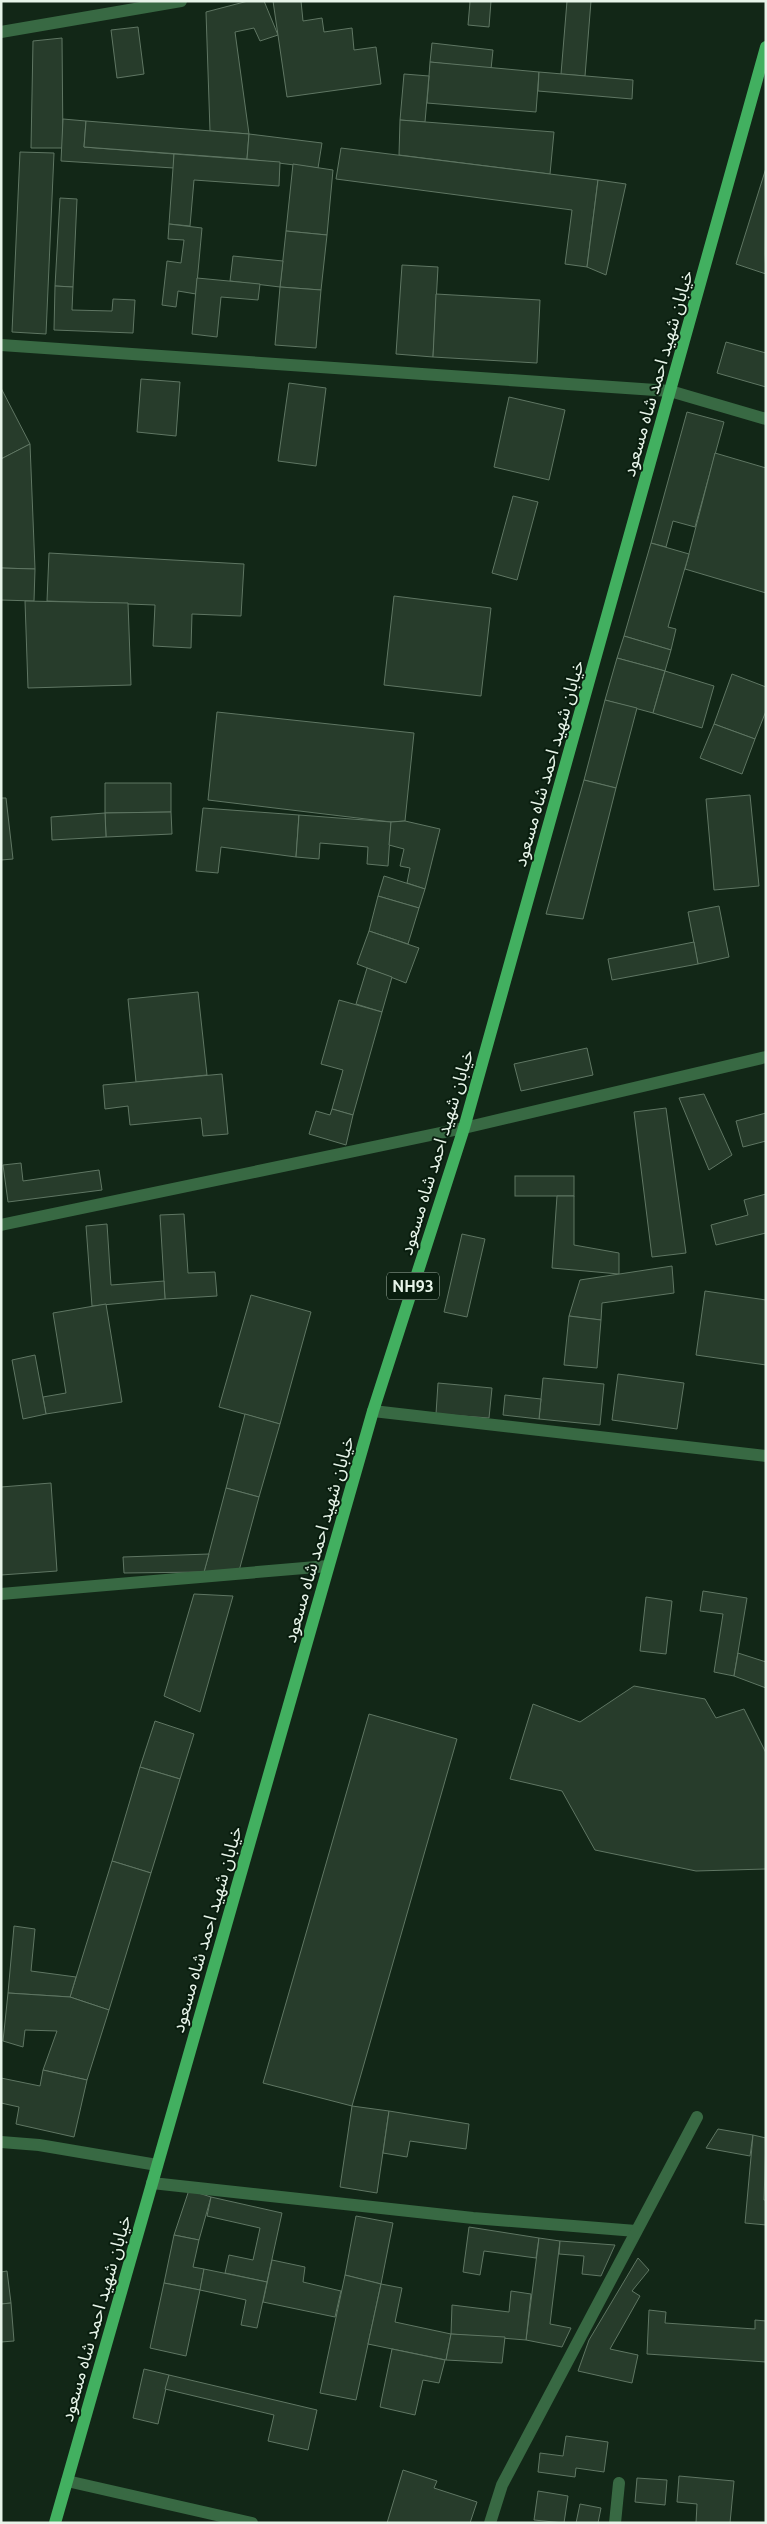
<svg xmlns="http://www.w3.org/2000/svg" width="767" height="2524" font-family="Ubuntu,'Noto Sans Arabic',sans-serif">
	<rect width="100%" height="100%" fill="#122717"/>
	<g fill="#273c2b" stroke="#5f7663">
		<path d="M248,1H264L278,35L260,41L254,28L235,32L249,134L210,131L206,12Z"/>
		<path d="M273,1H301L303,21L322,18L324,32L352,28L354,50L376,47L381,84L287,97Z"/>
		<path d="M467,1H491L489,27L468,25L470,2Z"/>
		<path d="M567,1H591L585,76L561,74Z"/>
		<path d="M138,27L144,74L117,78L111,30Z"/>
		<path d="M62,38L63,148H31L33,41Z"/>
		<path d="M432,43L493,50L491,69L430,62Z"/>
		<path d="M430,62L539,72L536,112L427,103Z"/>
		<path d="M539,72L633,80L632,99L538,91Z"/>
		<path d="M404,74L429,76L425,122L400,120Z"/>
		<path d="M63,119L86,121L84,147L174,154V168L61,161Z"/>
		<path d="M400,120L554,132L550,174L399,155Z"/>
		<path d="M86,121L249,134L247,159L84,147Z"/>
		<path d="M249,134L322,143L318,168L247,159Z"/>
		<path d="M341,148L598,180L587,267L565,264L572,210L336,179Z"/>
		<path d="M20,152L54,153L46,334L12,332Z"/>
		<path d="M174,154L280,162L279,186L194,180L190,226L169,224Z"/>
		<path d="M293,164L333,170L327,235L286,231Z"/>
		<path d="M766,168L765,254L766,274L736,264Z"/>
		<path d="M598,180L626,184L606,275L587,267Z"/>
		<path d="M60,198L77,199L73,287L55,286Z"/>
		<path d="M169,224L202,228L196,294L178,291L176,307L162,305L167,261L181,263L184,240L168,239Z"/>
		<path d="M286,231L327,235L321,290L280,287Z"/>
		<path d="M233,256L283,261L280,287L230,281Z"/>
		<path d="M402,265L438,267L433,357L396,354Z"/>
		<path d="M197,278L260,284L258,300L221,297L217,337L192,334Z"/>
		<path d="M55,286L73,287L72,310L112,311L113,299L135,300L133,333L54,330Z"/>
		<path d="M280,287L321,290L316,348L275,345Z"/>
		<path d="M436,294L540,300L537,363L433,357Z"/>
		<path d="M726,342L766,353V387L717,373Z"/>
		<path d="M141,379L180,382L176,436L137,432Z"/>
		<path d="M289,383L326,388L316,466L278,461Z"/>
		<path d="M1,388L30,444L1,459Z"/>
		<path d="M509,397L565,410L549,480L494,467Z"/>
		<path d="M687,412L724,422L695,527L673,521L666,547L651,543Z"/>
		<path d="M30,444L35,569L1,568V459Z"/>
		<path d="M715,453L766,468V593L685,569Z"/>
		<path d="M513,496L538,502L517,580L492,573Z"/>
		<path d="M651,543L689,554L668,627L676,629L671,650L624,636Z"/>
		<path d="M49,553L244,564L241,616L192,614L191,648L153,646L155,605L47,601Z"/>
		<path d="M1,568L35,569L34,601L1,600Z"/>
		<path d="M394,596L491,608L481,696L384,685Z"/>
		<path d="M25,601L128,603L131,685L28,688Z"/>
		<path d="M624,636L671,650L665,671L617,658Z"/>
		<path d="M617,658L665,671L653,713L605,700Z"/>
		<path d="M665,671L714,686L702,728L653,713Z"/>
		<path d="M732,674L766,687V711L755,739L714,724Z"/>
		<path d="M605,700L637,708L616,788L584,780Z"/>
		<path d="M217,712L414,733L405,821L391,822L208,800Z"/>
		<path d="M714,724L755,739L742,774L700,758Z"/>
		<path d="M584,780L616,788L583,919L546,914Z"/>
		<path d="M105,783H171V812L105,813Z"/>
		<path d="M750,795L759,886L714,890L706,799Z"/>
		<path d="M1,798H6L13,859L1,860Z"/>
		<path d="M203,808L299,815L296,857L221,847L218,873L196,871Z"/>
		<path d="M171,812L172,834L106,837L105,813Z"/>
		<path d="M105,813L106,837L52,840L51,817Z"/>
		<path d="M299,815L391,822L388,866L367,864L368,847L320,843L319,859L296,857Z"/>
		<path d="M405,821L440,829L425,889L407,883L410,868L400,866L404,849L389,845L391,822Z"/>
		<path d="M384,876L425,889L419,908L378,896Z"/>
		<path d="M378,896L419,908L408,944L369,931Z"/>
		<path d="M719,906L729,957L698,964L688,912Z"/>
		<path d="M369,931L419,948L406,983L357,964Z"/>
		<path d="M694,942L698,964L612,980L608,959Z"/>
		<path d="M367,968L392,977L382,1012L356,1004Z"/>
		<path d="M198,992L207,1075L136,1082L128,999Z"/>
		<path d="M339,1000L382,1012L353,1115L332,1109L343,1070L321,1064Z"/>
		<path d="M587,1048L593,1075L521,1091L514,1064Z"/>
		<path d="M222,1074L228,1134L203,1136L201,1118L130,1125L128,1106L105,1109L103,1085Z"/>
		<path d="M704,1094L732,1155L709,1170L679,1098Z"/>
		<path d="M666,1108L686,1253L652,1257L634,1112Z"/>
		<path d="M332,1109L353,1115L346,1145L309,1134L316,1111L330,1115Z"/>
		<path d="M766,1113V1141L743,1147L736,1121Z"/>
		<path d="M21,1163L23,1181L99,1170L102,1190L8,1202L3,1165Z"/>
		<rect x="515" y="1176" width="59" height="20"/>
		<path d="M766,1194V1233L716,1245L711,1225L748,1215L744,1200Z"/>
		<path d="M557,1196H574V1245L619,1253V1274L552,1268Z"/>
		<path d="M184,1214L188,1273L215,1272L217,1296L165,1299L160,1215Z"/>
		<path d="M107,1224L111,1285L164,1281L165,1299L92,1306L86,1226Z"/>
		<path d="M462,1234L485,1239L467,1317L444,1312Z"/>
		<path d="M672,1266L674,1293L602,1303L601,1320L569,1316L580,1280Z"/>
		<path d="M705,1291L766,1300V1365L696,1355Z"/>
		<path d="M251,1295L311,1312L280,1424L219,1407Z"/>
		<path d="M106,1304L122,1402L46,1414L43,1397L66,1393L53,1313Z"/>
		<path d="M569,1316L601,1320L597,1368L564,1365Z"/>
		<path d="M35,1355L46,1414L23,1419L12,1360Z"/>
		<path d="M618,1374L684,1383L677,1429L612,1420Z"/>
		<path d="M543,1378L604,1384L600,1425L539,1419Z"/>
		<path d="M438,1383L492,1388L489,1418L436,1414Z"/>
		<path d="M505,1395L541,1399L539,1419L503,1415Z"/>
		<path d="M245,1414L280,1424L259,1497L226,1488Z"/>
		<path d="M51,1483L57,1571L1,1575V1487Z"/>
		<path d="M226,1488L259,1497L239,1571L204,1572Z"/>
		<path d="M209,1554L204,1572L124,1573L123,1557Z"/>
		<path d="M703,1591L747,1598L734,1676L714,1672L723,1614L700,1611Z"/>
		<path d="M194,1594L233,1596L200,1712L164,1696Z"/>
		<path d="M646,1597L672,1601L666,1654L640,1651Z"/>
		<path d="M738,1653L766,1662V1688L734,1676Z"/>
		<path d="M634,1686L705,1699L716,1718L744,1709L766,1753V1869L696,1871L595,1850L562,1791L510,1779L533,1704L580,1722Z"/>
		<path d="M369,1714L457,1739L352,2106L263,2083Z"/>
		<path d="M155,1721L194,1734L180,1779L140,1767Z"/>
		<path d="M140,1767L180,1779L151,1873L112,1861Z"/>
		<path d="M112,1861L151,1873L109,2010L70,1997Z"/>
		<path d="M14,1926L35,1929L31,1971L76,1977L70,1997L8,1993Z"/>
		<path d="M8,1993L70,1997L109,2010L87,2080L43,2070L57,2031L25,2030L23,2047L3,2041Z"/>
		<path d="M43,2070L87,2080L74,2137L16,2124L19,2107L1,2103V2078L40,2086Z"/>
		<path d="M352,2106L389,2111L377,2193L340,2187Z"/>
		<path d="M389,2111L469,2124L466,2149L410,2141L407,2157L383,2153Z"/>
		<path d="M718,2129L753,2135L750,2156L706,2148Z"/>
		<path d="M753,2135L766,2138L764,2200H766V2225L745,2223Z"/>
		<path d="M189,2190L211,2197L199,2240L174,2235Z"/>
		<path d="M211,2197L282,2213L267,2282L225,2273L229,2255L253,2260L260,2228L207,2216Z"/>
		<path d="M356,2216L393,2223L381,2284L345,2275Z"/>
		<path d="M469,2227L539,2238L536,2258L484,2251L480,2275L463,2272Z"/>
		<path d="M174,2235L199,2240L193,2267L204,2269L200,2290L164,2283Z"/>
		<path d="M539,2238L560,2241L550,2324L571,2328L562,2347L526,2340Z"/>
		<path d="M560,2241L615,2245L601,2276L582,2274L584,2256L559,2254Z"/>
		<path d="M638,2258L649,2270L632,2291L640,2296L610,2349L638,2355L632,2383L578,2371L589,2340Z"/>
		<path d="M272,2260L305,2267L303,2282L341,2291L335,2317L263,2302Z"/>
		<path d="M204,2269L267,2282L257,2328L241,2325L246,2300L200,2290Z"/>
		<path d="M7,2271L11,2303L1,2304V2272Z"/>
		<path d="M345,2275L381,2284L356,2400L320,2393Z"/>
		<path d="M164,2283L200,2290L186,2356L150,2348Z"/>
		<path d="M381,2284L402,2288L395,2322L451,2334L446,2360L368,2344Z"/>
		<path d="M511,2291L531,2294L526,2340L451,2334L452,2305L509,2312Z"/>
		<path d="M11,2303L14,2341L1,2342V2304Z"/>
		<path d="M649,2310L666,2312L665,2323L755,2329V2320L766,2321V2362L647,2354Z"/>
		<path d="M451,2334L505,2337L502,2363L446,2360Z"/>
		<path d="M392,2349L445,2360L439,2383L423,2380L415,2415L380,2407Z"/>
		<path d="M144,2369L169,2375L158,2424L133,2418Z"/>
		<path d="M169,2375L317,2410L308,2450L268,2441L274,2415L165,2389Z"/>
		<path d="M566,2436L608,2442L604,2472L576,2468L575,2477L538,2472L540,2453L563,2456Z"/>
		<path d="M403,2470L437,2481L434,2488L477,2502L470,2523H387Z"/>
		<path d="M679,2476L734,2481L730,2523H696L697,2504L677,2502Z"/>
		<path d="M637,2478L667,2480L665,2505L635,2502Z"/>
		<path d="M538,2491L568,2496L564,2523L534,2520Z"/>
		<path d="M580,2504L601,2508L598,2523H576Z"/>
	</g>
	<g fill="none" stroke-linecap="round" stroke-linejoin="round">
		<path stroke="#386943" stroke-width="12" d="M615,2523L619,2483"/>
		<g stroke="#386943" stroke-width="12">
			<path d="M1,32L181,1"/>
			<path d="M1,345L670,391L766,419"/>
			<path d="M1,1225L464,1128L766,1057"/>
			<path d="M373,1411L766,1456"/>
			<path d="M1,1594L328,1566"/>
			<path d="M1,2142L39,2145L157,2165"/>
			<path d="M152,2183L473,2218L636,2231"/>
			<path d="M67,2481L252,2523"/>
			<path d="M490,2523L502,2485L697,2117"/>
		</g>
		<path stroke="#42b060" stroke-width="12" d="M55,2523L373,1411L464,1128L766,47"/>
	</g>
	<g text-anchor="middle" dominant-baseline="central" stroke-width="4" stroke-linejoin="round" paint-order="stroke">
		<rect fill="#091d0e" stroke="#a4b4a7" stroke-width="1" x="387" y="1272.5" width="52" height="27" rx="4"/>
		<g font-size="16" font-weight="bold" fill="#e7f4e9">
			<text x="413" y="1286">NH93</text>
		</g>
		<g font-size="18" fill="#e7f4e9" stroke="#091d0e">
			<text transform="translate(657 373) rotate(-74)">خیابان شهید احمد شاه مسعود</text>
			<text transform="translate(548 763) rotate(-74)">خیابان شهید احمد شاه مسعود</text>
			<text transform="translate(436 1152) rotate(-73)">خیابان شهید احمد شاه مسعود</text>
			<text transform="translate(318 1539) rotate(-74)">خیابان شهید احمد شاه مسعود</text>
			<text transform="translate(206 1929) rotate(-74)">خیابان شهید احمد شاه مسعود</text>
			<text transform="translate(95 2318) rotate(-74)">خیابان شهید احمد شاه مسعود</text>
		</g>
	</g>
	<rect width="767" height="2524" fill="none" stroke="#e7f4e9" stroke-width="5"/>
</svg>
